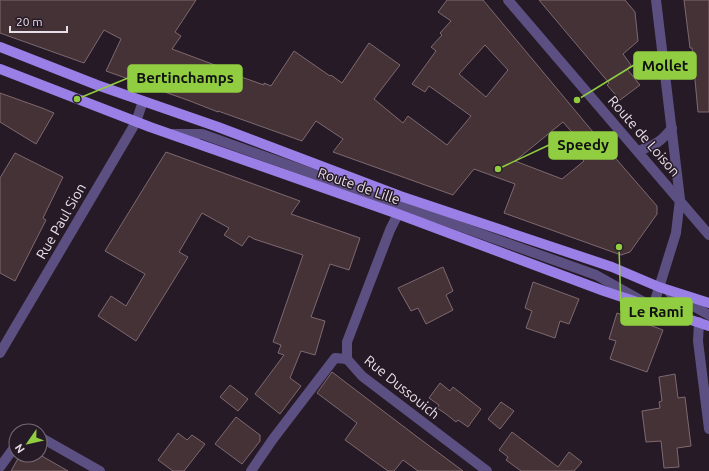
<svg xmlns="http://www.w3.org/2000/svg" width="709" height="471" font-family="Ubuntu,sans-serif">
	<rect width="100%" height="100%" fill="#261a26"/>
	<g fill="#443237" stroke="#7e696f" fill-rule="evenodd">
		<path d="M0,0H196L175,32L181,36L172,49L231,71L230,73L264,85V83L271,86L294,51L330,76L331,75L342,83L369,43L400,65L374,99L403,123L408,116L447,145L471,116L429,86L425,92L412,84L436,51L431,47L442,35L440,33L451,21L438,12L447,0H483L598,138L657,206V214L630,252L621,255L504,213L515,184L474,169L453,195L333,152L343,139L316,121L302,141L218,111V112L190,101L106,71L121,39L104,30L84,63L0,33ZM485,45L508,70L486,97L459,74ZM563,122L586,148L579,154L584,161L562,179L515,161Z"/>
		<path d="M539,0H625L635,12L638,41L623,54L631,65L627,69L640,85L620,100L607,85L609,83Z"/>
		<path d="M684,0H709V112H698L692,48H690Z"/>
		<path d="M0,93L42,108L54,113L36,144L0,122Z"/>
		<path d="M166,152L300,201L291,214L360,238L349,270L330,264L311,317L325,321L315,355L301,351L290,378L301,386L280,414L255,394L284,355L278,353L281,345L273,342L303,255L254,239L249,236L242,246L224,235L229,228L202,213L179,252L188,257L136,341L98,316L111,296L126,306L145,274L105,251Z"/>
		<path d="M15,153L63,177L43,218L46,220L15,281L0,273V178Z"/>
		<path d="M443,267L453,291L446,295L453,310L426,324L418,308L411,311L398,288Z"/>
		<path d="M533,282L579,299L569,324L560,321L555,338L526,328L532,311L525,308Z"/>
		<path d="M617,313L663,330L647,372L610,359L616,341L609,339Z"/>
		<path d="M332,372L416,436L463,471H418L403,460L394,471H388L345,440L357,423L317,393Z"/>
		<path d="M675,374L678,398L685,397L691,446L677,448L679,467L664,468L661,441L646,442L642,411L660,408L659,402L662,401L659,377Z"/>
		<path d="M440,383L450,391L453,387L481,409L468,427L458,420L456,422L446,414L437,408L439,405L429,398Z"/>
		<path d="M230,385L248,399L238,411L220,397Z"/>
		<path d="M501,402L514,411L500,429L488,419Z"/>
		<path d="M236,417L260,435V441L242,464L215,444Z"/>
		<path d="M512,432L558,467L569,452L582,462L574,471H521L506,460L508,457L499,450Z"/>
		<path d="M178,433L187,440L192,435L205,444L184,471H173L158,460Z"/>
		<path d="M20,455H40L68,471H11Z"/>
	</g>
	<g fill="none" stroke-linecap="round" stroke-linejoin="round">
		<g stroke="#5b5081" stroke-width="10">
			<path d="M508,0L709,235"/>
			<path d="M172,134H202L596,275L653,307L676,233L680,199L656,0"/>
			<path d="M638,151C655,145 661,142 672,128"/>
			<path d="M398,214L390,230L347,342V359L362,376L487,471"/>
			<path d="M670,293L709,315"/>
			<path d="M699,322L698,341L709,429"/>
			<path d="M0,353L129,134L136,122L143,101"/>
			<path d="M40,437L100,471"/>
			<path d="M0,467L16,445"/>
			<path d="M251,471L273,439L335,358L347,359"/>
		</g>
		<g stroke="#997fe6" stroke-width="10">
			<path d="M0,47L97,85L218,127L400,196L612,267L659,287L709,303"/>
			<path d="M0,69L150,127L398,214L604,291L709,326"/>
		</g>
	</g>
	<g text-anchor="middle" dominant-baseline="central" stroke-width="3" stroke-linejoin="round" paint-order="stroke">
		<g font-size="14" fill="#e8e0e8" stroke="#261a26">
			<text transform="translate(644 136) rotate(49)">Route de Loison</text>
			<text transform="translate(359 186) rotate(19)">Route de Lille</text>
			<text transform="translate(61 221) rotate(-60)">Rue Paul Sion</text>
			<text transform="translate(402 387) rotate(39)">Rue Dussouich</text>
		</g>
	</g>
	<path fill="none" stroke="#90cd40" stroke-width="1.5" d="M577 100L634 65M77 99L128 78M498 169L549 145M619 247L621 311"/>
	<g fill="#90cd40" stroke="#261a26" stroke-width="1.5">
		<circle cx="577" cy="100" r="4"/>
		<circle cx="77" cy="99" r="4"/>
		<circle cx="498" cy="169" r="4"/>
		<circle cx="619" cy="247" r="4"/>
	</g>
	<g fill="#90cd40" stroke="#90cd40" stroke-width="1.5">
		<rect x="634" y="52" width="62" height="27" rx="4"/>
		<rect x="128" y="65" width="114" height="27" rx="4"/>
		<rect x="549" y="132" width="68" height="27" rx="4"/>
		<rect x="621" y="298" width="71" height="27" rx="4"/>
	</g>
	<g font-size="15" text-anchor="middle" font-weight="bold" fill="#111">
		<text x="665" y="71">Mollet</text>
		<text x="185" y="83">Bertinchamps</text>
		<text x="583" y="150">Speedy</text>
		<text x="656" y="317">Le Rami</text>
	</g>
	<g transform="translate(28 443) rotate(236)"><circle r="19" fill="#261a26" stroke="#746974"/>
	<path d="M0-3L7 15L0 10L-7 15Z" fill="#90cd40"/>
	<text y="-6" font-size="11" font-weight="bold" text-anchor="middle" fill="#e8e0e8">N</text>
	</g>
	<path d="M10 26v6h57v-6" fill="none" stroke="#e8e0e8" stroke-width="2"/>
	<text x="16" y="26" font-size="12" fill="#e8e0e8" stroke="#261a26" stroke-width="3" paint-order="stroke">20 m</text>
</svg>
